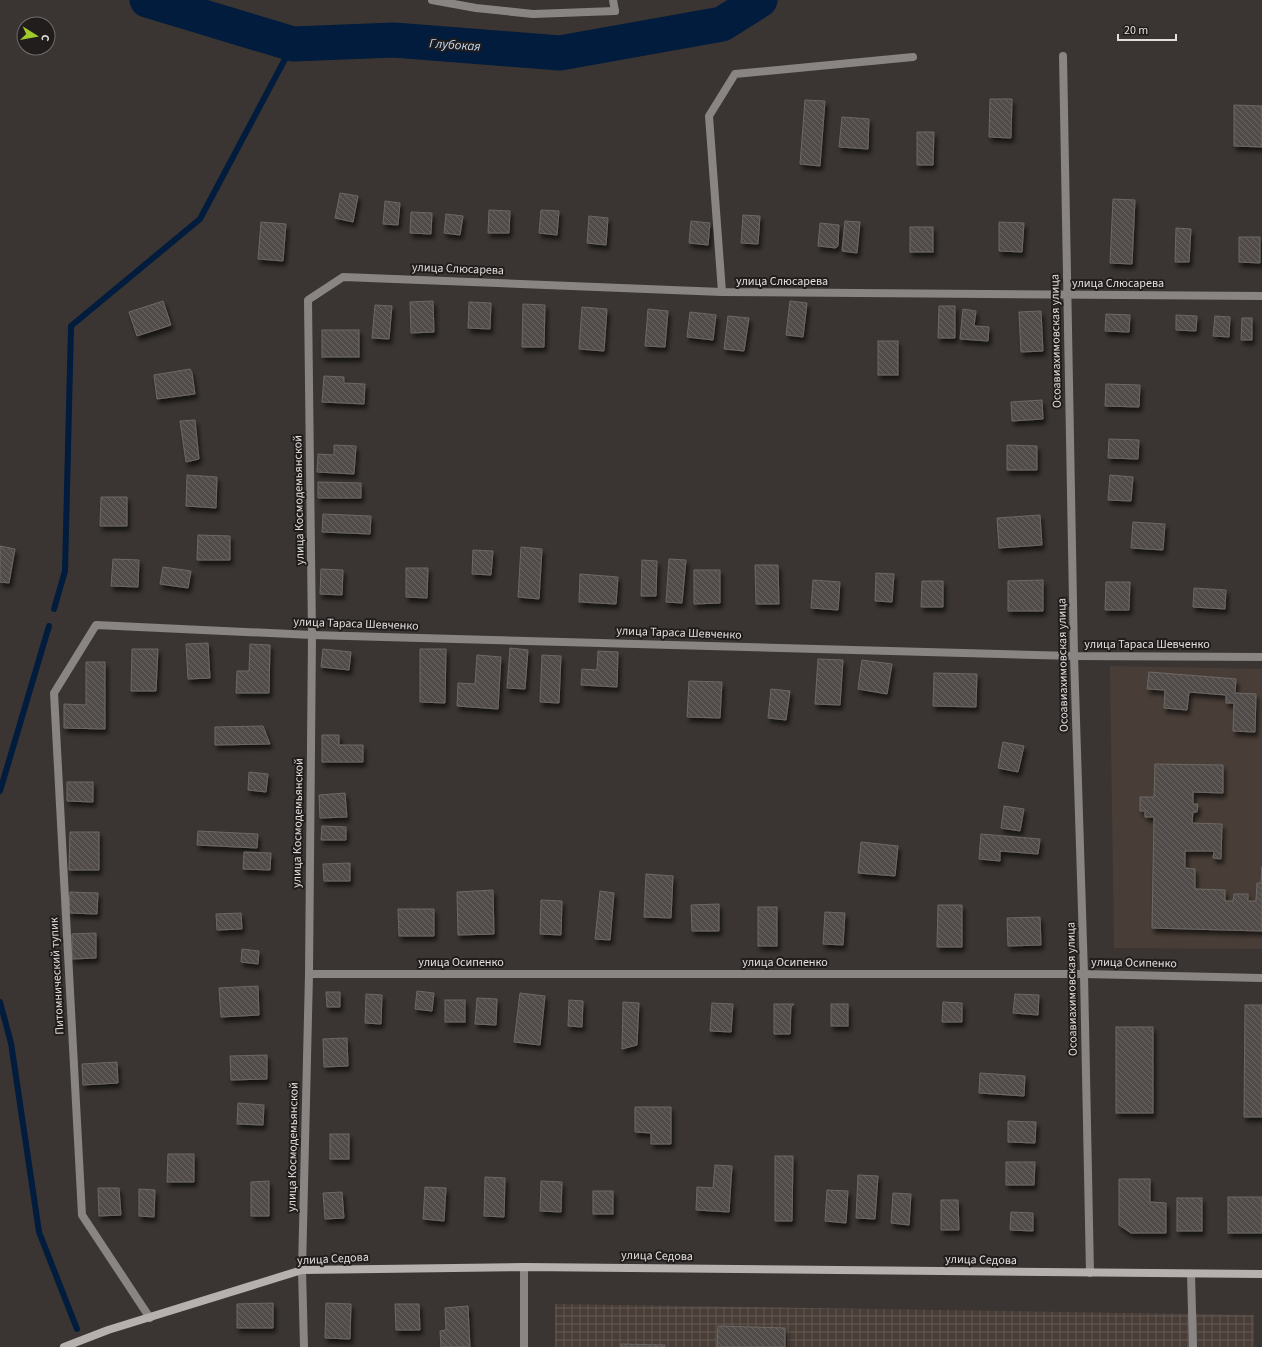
<svg xmlns="http://www.w3.org/2000/svg" width="1262" height="1347" font-family="'Source Sans 3',sans-serif">
	<defs>
		<pattern id="industrial-grid" width="8" height="8" patternUnits="userSpaceOnUse"><rect width="8" height="8" fill="#493e37"/><path d="M0 4h8M4 0v8" fill="none" stroke="#635953"/></pattern>
		<pattern id="building-back-hatch" width="6" height="6" patternUnits="userSpaceOnUse"><rect width="6" height="6" fill="#514c49"/><path d="M-1 5l2 2M0 0l6 6M5-1l2 2" fill="none" stroke="#6a6563"/></pattern>
		<filter id="shadow"><feDropShadow dx="2.5" dy="4.5" stdDeviation="2" flood-color="#0009"/></filter>
	</defs>
	<rect width="100%" height="100%" fill="#3a3532"/>
	<path fill="#493e37" d="M1110,666L1262,669V949L1114,948Z"/>
	<path fill="url(#industrial-grid)" d="M555,1304L1254,1315V1347H555Z"/>
	<g fill="none" stroke-linecap="round" stroke-linejoin="round">
		<g stroke="#011c3c" stroke-width="6">
			<path d="M54,609L65,571L71,326L200,219L293,44"/>
			<path d="M0,791L49,626"/>
			<path d="M0,1002L11,1043L39,1232L77,1329"/>
		</g>
		<path stroke="#011c3c" stroke-width="35" d="M147,0L293,44L394,40L560,53L722,24L760,0"/>
	</g>
	<g fill="url(#building-back-hatch)" stroke="#6d6864" filter="url(#shadow)">
		<path d="M990,99H1012L1011,138L989,137Z"/>
		<path d="M805,100L825,101L820,166L800,164Z"/>
		<path d="M1234,105L1262,106V147L1234,146Z"/>
		<path d="M842,117L869,119L868,149L839,147Z"/>
		<path d="M917,132H934L933,165H917Z"/>
		<path d="M340,193L358,196L353,222L335,218Z"/>
		<path d="M1113,199L1135,200L1132,264L1110,263Z"/>
		<path d="M385,201L400,203L398,225L383,224Z"/>
		<path d="M489,210L510,211L509,233H488Z"/>
		<path d="M541,210L559,211L557,235L539,233Z"/>
		<path d="M411,212L432,213L431,234L410,233Z"/>
		<path d="M446,214L463,216L460,235L444,233Z"/>
		<path d="M743,215L760,216L758,244L741,243Z"/>
		<path d="M589,216L608,218L606,245L587,243Z"/>
		<path d="M691,221L710,223L708,245L689,243Z"/>
		<path d="M845,221L860,222L857,253L842,251Z"/>
		<path d="M261,222L286,224L283,261L258,259Z"/>
		<path d="M999,222L1024,223L1022,252L999,251Z"/>
		<path d="M820,223L839,225L838,246L836,248L818,246Z"/>
		<rect x="910" y="227" width="23" height="25"/>
		<path d="M1176,228L1191,229L1189,262H1175Z"/>
		<path d="M1239,237H1260V263L1239,262Z"/>
		<path d="M163,301L171,325L137,336L129,312Z"/>
		<path d="M433,301L434,332L411,333L410,302Z"/>
		<path d="M790,301L807,303L803,337L786,335Z"/>
		<path d="M469,302L491,303L490,329L468,328Z"/>
		<path d="M523,304L545,305L544,347H522Z"/>
		<path d="M375,305L392,306L389,339L372,338Z"/>
		<path d="M939,306H955V338H938Z"/>
		<path d="M582,307L607,309L604,351L579,349Z"/>
		<path d="M648,309L668,311L665,347L645,346Z"/>
		<path d="M963,309L976,311L974,326L989,327L988,341L960,339Z"/>
		<path d="M1041,311L1043,351L1021,352L1019,312Z"/>
		<path d="M690,312L716,315L713,340L687,337Z"/>
		<path d="M1106,314L1130,315L1129,332L1105,331Z"/>
		<path d="M1176,315L1197,316L1196,331L1176,330Z"/>
		<path d="M728,316L749,318L744,351L724,349Z"/>
		<path d="M1215,316L1230,317L1229,337L1213,336Z"/>
		<path d="M1242,318H1252V340H1241Z"/>
		<rect x="322" y="330" width="37" height="27"/>
		<rect x="878" y="341" width="20" height="34"/>
		<path d="M190,369L192,373L195,394L157,399L154,375Z"/>
		<path d="M324,376L344,377V383L365,384L364,404L322,402Z"/>
		<path d="M1106,384L1140,385L1139,407L1105,406Z"/>
		<path d="M1042,400L1043,419L1012,421L1011,402Z"/>
		<path d="M195,420L199,459L186,462L180,421Z"/>
		<path d="M1109,439L1139,440L1138,459L1108,458Z"/>
		<path d="M334,445L356,446L354,474L317,472L318,454L334,455Z"/>
		<path d="M1007,445L1037,446V470H1007Z"/>
		<path d="M187,475L217,477L216,508L186,506Z"/>
		<path d="M1110,475L1133,477L1131,501L1108,500Z"/>
		<path d="M318,482L361,483V498H318Z"/>
		<path d="M101,497H127V526H100Z"/>
		<path d="M323,514L371,516L370,534L322,532Z"/>
		<path d="M1040,515L1042,545L999,548L997,518Z"/>
		<path d="M1133,522L1165,524L1163,550L1131,548Z"/>
		<path d="M198,535L230,536V560H197Z"/>
		<path d="M0,546L15,549L9,583L0,582Z"/>
		<path d="M521,547L542,549L539,599L518,597Z"/>
		<path d="M473,550L493,551L491,575L472,574Z"/>
		<path d="M113,559L139,560L138,587L111,586Z"/>
		<path d="M669,559L686,560L682,603L666,602Z"/>
		<path d="M642,560L657,561L656,596H641Z"/>
		<path d="M755,565H778L779,604H756Z"/>
		<path d="M163,567L191,571L188,588L160,584Z"/>
		<path d="M406,568H428L427,598L406,597Z"/>
		<path d="M321,569L343,570L342,595L320,594Z"/>
		<path d="M694,570H720V603L694,604Z"/>
		<path d="M876,573L894,574L892,602L875,601Z"/>
		<path d="M580,574L618,577L616,604L579,602Z"/>
		<path d="M813,580L840,582L838,610L811,608Z"/>
		<path d="M1043,580V611H1008V581Z"/>
		<path d="M922,581H943V607H921Z"/>
		<path d="M1106,582H1130L1129,610H1105Z"/>
		<path d="M1194,588L1226,590L1225,609L1193,607Z"/>
		<path d="M208,643L210,678L188,679L186,644Z"/>
		<path d="M250,644L270,645L269,693H236L237,671H249Z"/>
		<path d="M510,648L528,650L525,689L507,688Z"/>
		<path d="M132,649H158L156,691H131Z"/>
		<path d="M323,649L351,652L349,670L321,667Z"/>
		<path d="M420,649H446L445,703L420,702Z"/>
		<path d="M598,651L618,652L617,687L581,685L582,669L597,670Z"/>
		<path d="M477,655L501,657L498,709L457,706L458,683L475,684Z"/>
		<path d="M542,655L561,656L559,703L540,702Z"/>
		<path d="M818,659L843,660L840,705L815,704Z"/>
		<path d="M862,660L892,664L887,694L858,689Z"/>
		<path d="M86,662H105V729L64,728V704L86,705Z"/>
		<path d="M1149,672L1236,679L1235,693L1256,694L1255,732L1233,731L1234,703H1226V695L1189,692L1187,710L1164,708L1165,690L1147,689Z"/>
		<path d="M934,673L977,674L976,707L933,706Z"/>
		<path d="M689,681L722,682L720,718L687,717Z"/>
		<path d="M771,689L790,691L786,720L768,718Z"/>
		<path d="M263,726L270,744L215,745V727Z"/>
		<path d="M322,735H339V745H363V762H322Z"/>
		<path d="M1003,742L1024,746L1018,772L998,768Z"/>
		<path d="M1155,764L1223,765V793L1193,792V804H1198L1197,812H1193L1192,823L1222,824L1221,859L1213,858L1214,851H1185V868L1195,869V889L1225,890V901H1233L1234,894H1248V901H1256L1257,883H1261L1262,866V931L1152,928L1154,817H1145V811H1140V797H1154Z"/>
		<path d="M249,772L268,774L266,792L248,790Z"/>
		<path d="M67,782H93V802L67,801Z"/>
		<path d="M345,793L347,817L320,818L319,795Z"/>
		<path d="M1004,806L1024,809L1020,831L1001,828Z"/>
		<path d="M322,826L346,827V840H321Z"/>
		<path d="M198,831L258,834L257,848L197,845Z"/>
		<path d="M70,832H99V870H69Z"/>
		<path d="M981,834L1040,839L1038,854L1000,851V861L979,859Z"/>
		<path d="M861,842L898,846L895,876L858,873Z"/>
		<path d="M244,852L271,853L270,870L243,869Z"/>
		<path d="M350,863V881H324L323,864Z"/>
		<path d="M646,874L673,876L671,918L644,917Z"/>
		<path d="M493,890L494,934L458,935L457,892Z"/>
		<path d="M600,891L614,893L610,940L595,939Z"/>
		<path d="M70,892L98,893L97,914L69,913Z"/>
		<path d="M541,900L562,901L561,935L540,934Z"/>
		<path d="M719,904V931H692L691,905Z"/>
		<path d="M938,905H962V947H937Z"/>
		<rect x="758" y="907" width="19" height="39"/>
		<path d="M398,909H434V936H399Z"/>
		<path d="M825,912L845,913L843,945L823,944Z"/>
		<path d="M241,913L242,929L217,930L216,914Z"/>
		<path d="M1040,917L1041,945L1008,946L1007,918Z"/>
		<path d="M96,933V958L72,959V934Z"/>
		<path d="M242,949L259,951L258,964L241,962Z"/>
		<path d="M258,986L259,1015L221,1017L219,988Z"/>
		<path d="M417,991L434,993L432,1011L415,1009Z"/>
		<path d="M326,992H340V1007H327Z"/>
		<path d="M520,993L545,996L540,1045L514,1042Z"/>
		<path d="M366,994L382,995L381,1024L365,1023Z"/>
		<path d="M1015,994L1039,995L1038,1015L1013,1013Z"/>
		<path d="M477,998L497,999L496,1025L475,1024Z"/>
		<rect x="445" y="1000" width="20" height="22"/>
		<path d="M569,1000L583,1001L582,1027L568,1026Z"/>
		<path d="M623,1002L639,1003L637,1045L622,1049Z"/>
		<path d="M943,1002L962,1003V1022H942Z"/>
		<path d="M712,1003L733,1004L731,1032L710,1031Z"/>
		<path d="M774,1004H794L791,1007L790,1034H774Z"/>
		<rect x="831" y="1004" width="17" height="22"/>
		<path d="M1245,1005H1262V1117H1244Z"/>
		<rect x="1116" y="1027" width="37" height="86"/>
		<path d="M347,1038L348,1066L324,1067L323,1039Z"/>
		<path d="M267,1055V1079L231,1080L230,1056Z"/>
		<path d="M117,1062L118,1083L83,1085L82,1064Z"/>
		<path d="M980,1073L1025,1076L1024,1096L979,1093Z"/>
		<path d="M238,1103L264,1105L263,1125L237,1124Z"/>
		<path d="M635,1107H671V1144H651V1133L635,1132Z"/>
		<path d="M1008,1121L1036,1122L1035,1143L1008,1142Z"/>
		<rect x="330" y="1134" width="19" height="25"/>
		<path d="M168,1154H194V1182H167Z"/>
		<path d="M775,1156H793L792,1221H775Z"/>
		<path d="M1006,1162H1035L1034,1185H1006Z"/>
		<path d="M715,1165L732,1166L729,1212L696,1210L697,1187L713,1188Z"/>
		<path d="M858,1175L878,1176L875,1219L856,1218Z"/>
		<path d="M485,1177L505,1178L504,1217L484,1216Z"/>
		<path d="M1119,1179H1150V1202L1166,1203V1233H1131L1119,1225Z"/>
		<path d="M269,1181V1216H251V1182Z"/>
		<path d="M541,1181L562,1182L561,1212L540,1211Z"/>
		<path d="M425,1187L446,1188L444,1221L423,1219Z"/>
		<path d="M98,1188H119L121,1215L99,1216Z"/>
		<path d="M139,1189L155,1190L154,1217L139,1216Z"/>
		<path d="M827,1190L848,1191L846,1223L825,1221Z"/>
		<rect x="593" y="1191" width="20" height="23"/>
		<path d="M342,1192L344,1218L325,1219L323,1193Z"/>
		<path d="M893,1193L911,1194L909,1225L891,1223Z"/>
		<rect x="1228" y="1197" width="34" height="36"/>
		<rect x="1177" y="1198" width="25" height="33"/>
		<path d="M941,1200H958L959,1230H941Z"/>
		<path d="M1011,1212L1033,1213V1231L1010,1230Z"/>
		<path d="M273,1303V1328H237V1304Z"/>
		<path d="M326,1303L351,1304L350,1339L325,1338Z"/>
		<path d="M395,1304H419L420,1330H396Z"/>
		<path d="M468,1306L470,1347H441L440,1331L446,1330L445,1308Z"/>
		<path d="M718,1326L785,1328V1347H717Z"/>
		<path d="M621,1344L665,1345V1347H621Z"/>
	</g>
	<g fill="none" stroke-linecap="round" stroke-linejoin="round">
		<g stroke="#888583" stroke-width="8">
			<path d="M432,0L476,8L533,14L615,11"/>
			<path d="M1191,1274L1193,1347"/>
		</g>
		<g stroke="#888583" stroke-width="8">
			<path d="M613,0L615,11"/>
			<path d="M1063,56L1074,656L1084,974L1090,1273"/>
			<path d="M722,292L709,116L735,74L913,57"/>
			<path d="M309,974H1084L1262,978"/>
			<path d="M150,1318L82,1215L54,693L96,625L312,635L1074,656L1262,657"/>
			<path d="M304,1347L302,1270L309,974L312,635L308,300L343,277L722,292L1262,296"/>
			<path d="M524,1347V1267"/>
		</g>
		<path stroke="#b6b1af" stroke-width="8" d="M64,1347L108,1330L302,1270L524,1267L1262,1274"/>
	</g>
	<g text-anchor="middle" dominant-baseline="central" stroke-width="4" stroke-linejoin="round" paint-order="stroke">
		<g font-size="12" fill="#e1dedc" stroke="#201d1c">
			<text transform="translate(458 269) rotate(2)">улица Слюсарева</text>
			<text x="782" y="281">улица Слюсарева</text>
			<text x="1118" y="283">улица Слюсарева</text>
			<text transform="translate(1056 341) rotate(-91)">Осоавиахимовская улица</text>
			<text transform="translate(299 500) rotate(-91)">улица Космодемьянской</text>
			<text transform="translate(356 624) rotate(2)">улица Тараса Шевченко</text>
			<text transform="translate(679 633) rotate(2)">улица Тараса Шевченко</text>
			<text x="1147" y="644">улица Тараса Шевченко</text>
			<text transform="translate(1063 665) rotate(-91)">Осоавиахимовская улица</text>
			<text transform="translate(298 823) rotate(-89)">улица Космодемьянской</text>
			<text x="461" y="962">улица Осипенко</text>
			<text x="785" y="962">улица Осипенко</text>
			<text transform="translate(1134 963) rotate(1)">улица Осипенко</text>
			<text transform="translate(57 976) rotate(-93)">Питомнический тупик</text>
			<text transform="translate(1072 989) rotate(-91)">Осоавиахимовская улица</text>
			<text transform="translate(293 1147) rotate(-89)">улица Космодемьянской</text>
			<text transform="translate(657 1256) rotate(1)">улица Седова</text>
			<text transform="translate(333 1259) rotate(-3)">улица Седова</text>
			<text transform="translate(981 1260) rotate(1)">улица Седова</text>
		</g>
		<g font-size="13" font-style="italic" fill="#bfd6f3" stroke="#201d1c">
			<text transform="translate(455 45) rotate(4)">Глубокая</text>
		</g>
	</g>
	<g transform="translate(36 36) rotate(101)"><circle r="19" fill="#201d1c" stroke="#6d6a69"/>
	<path d="M0-3L7 15L0 10L-7 15Z" fill="#a0c92b"/>
	<text y="-6" font-size="11" font-weight="bold" text-anchor="middle" fill="#e1dedc">С</text>
	</g>
	<path d="M1118 34v6h58v-6" fill="none" stroke="#e1dedc" stroke-width="2"/>
	<text x="1124" y="34" font-size="12" fill="#e1dedc" stroke="#201d1c" stroke-width="3" paint-order="stroke">20 m</text>
</svg>
